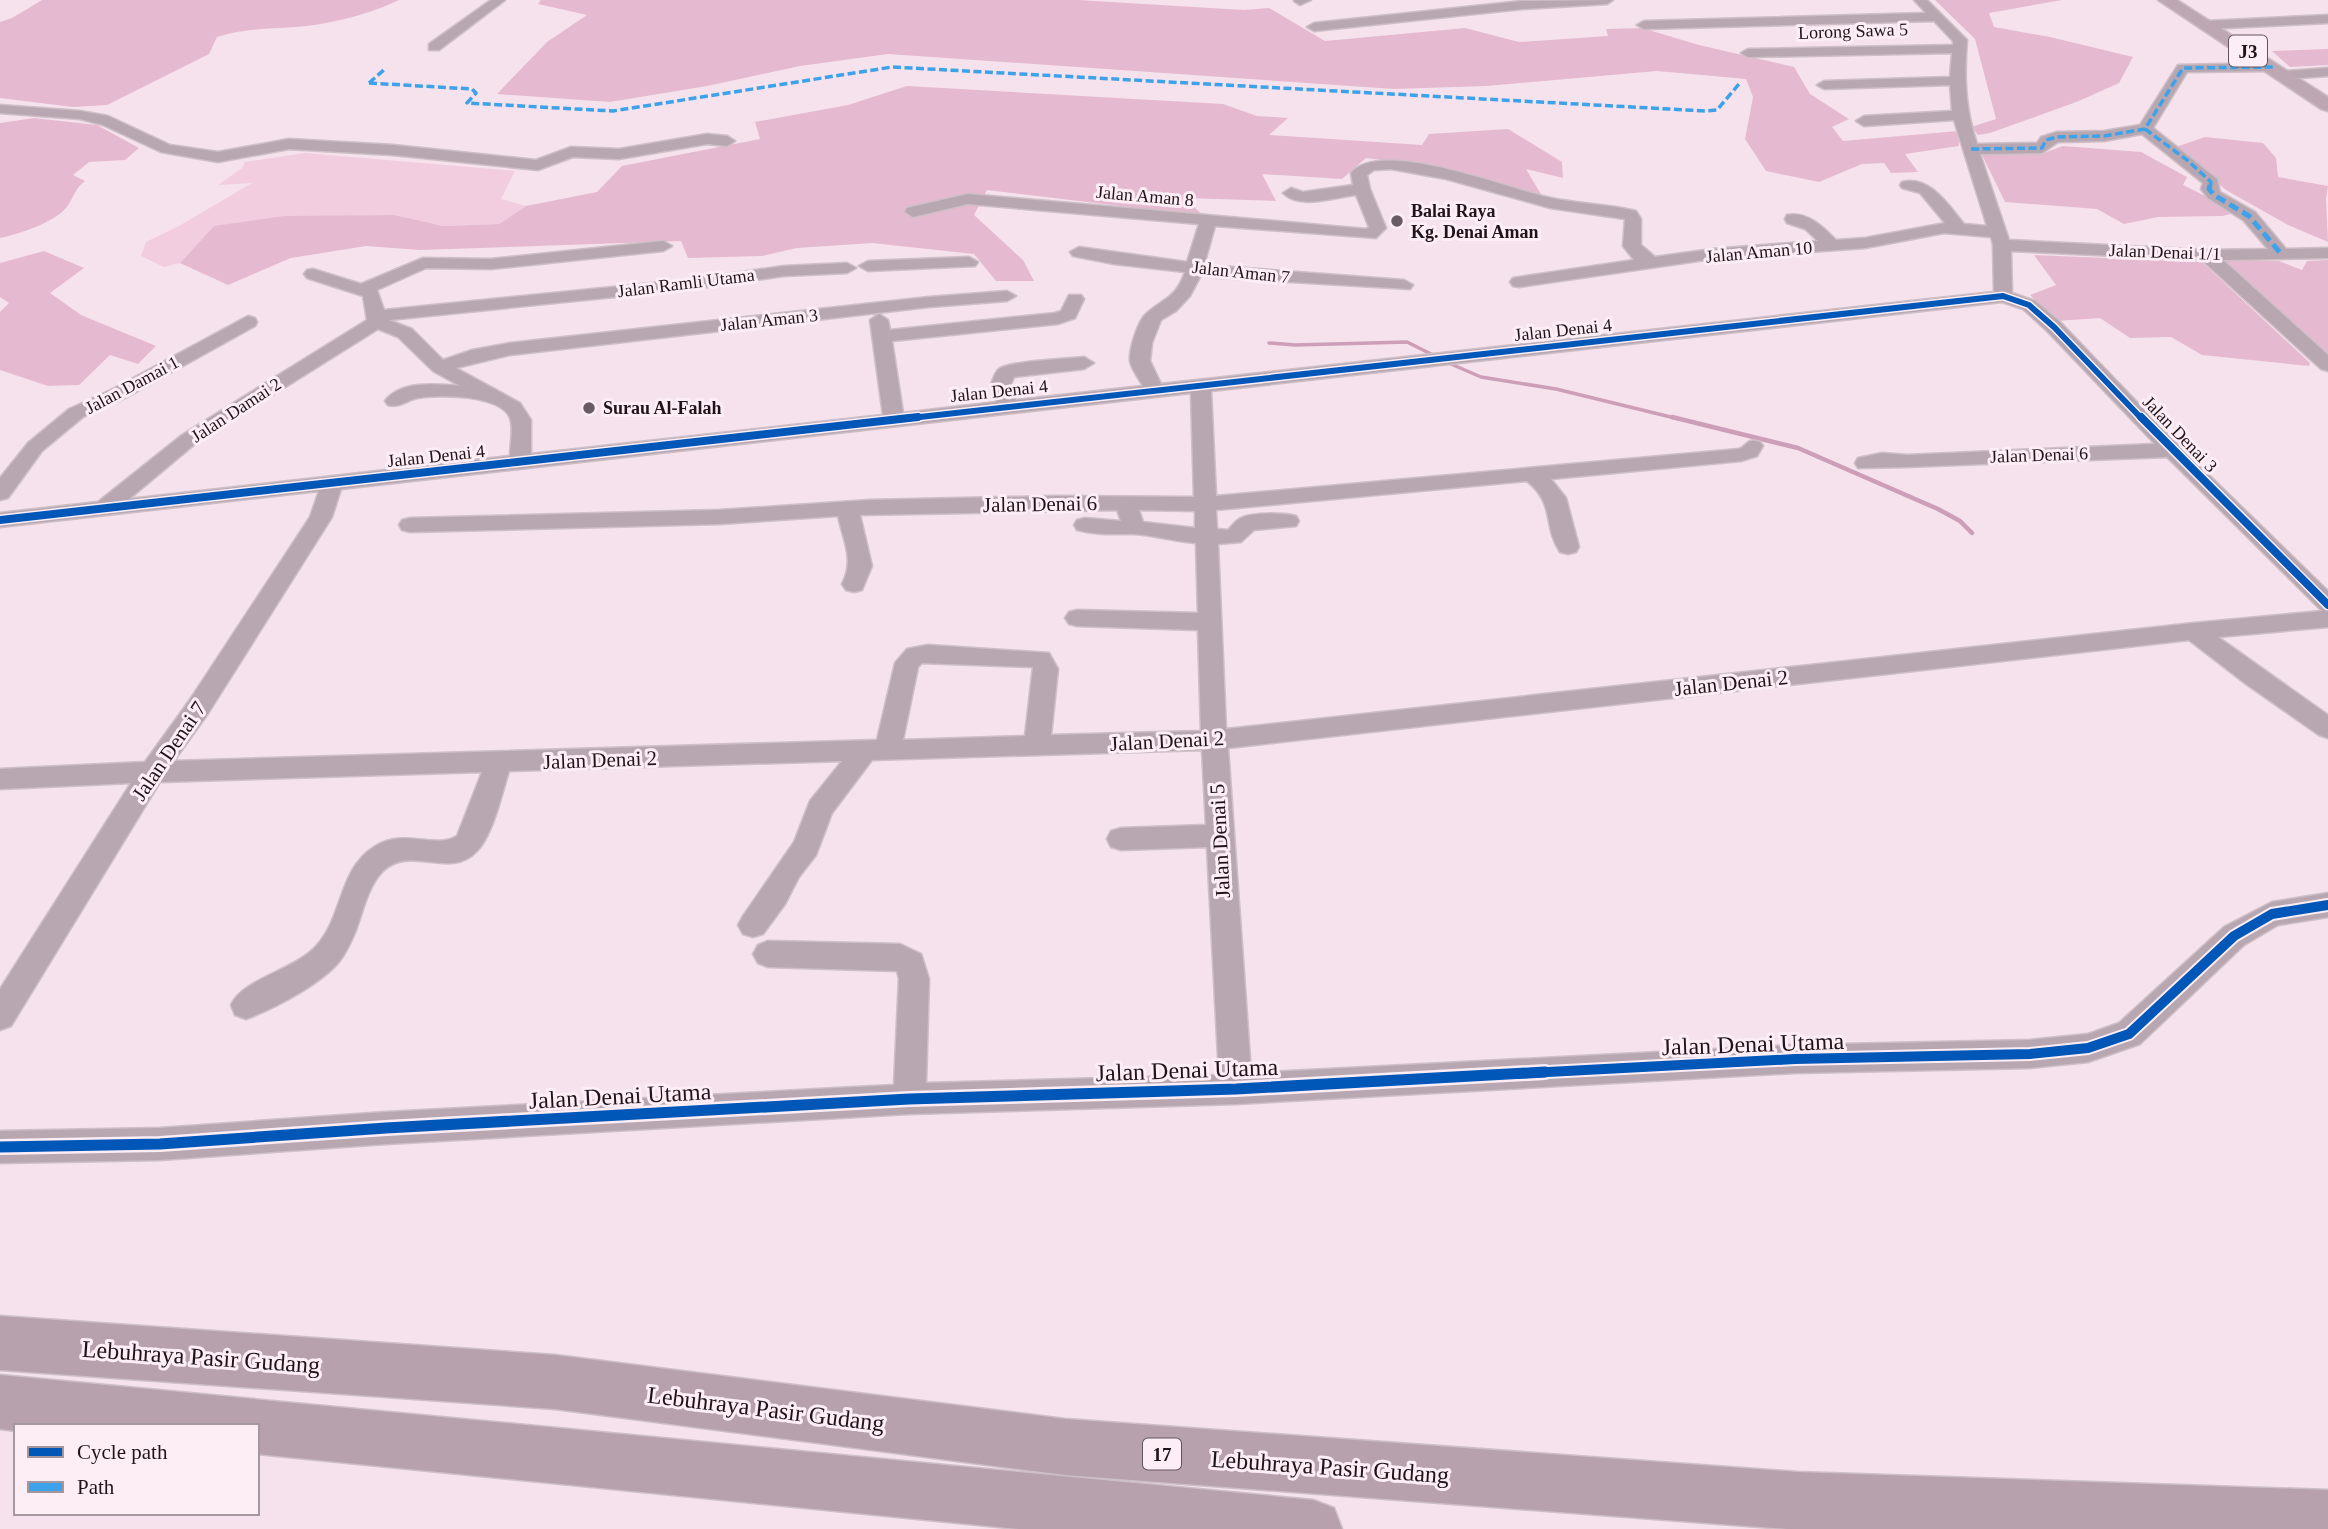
<svg xmlns="http://www.w3.org/2000/svg" width="2328" height="1529" font-family="Georgia,serif">
	<rect width="100%" height="100%" fill="#f6e2ec"/>
	<path fill="#f2cde0" d="M305,153L515,171L501,199L526,206L499,224L443,226L395,215L214,226L180,263L164,267L141,256L146,242L179,226L252,183L218,185L242,168L245,162Z"/>
	<g fill="#e5bad1">
		<path d="M42,0H399C372,13 345,20 315,25C279,30 253,26 217,37L209,54L107,105L73,107L0,98V22L12,18Z"/>
		<path d="M541,0H1078L1244,10L1269,8L1325,41L1465,28L1519,42L1608,36L1606,29L1642,28L1699,45L1794,67L1810,94L1849,119L1832,127L1843,141L1958,131L1959,146L1905,154L1918,172L1891,173L1884,163L1862,164L1819,182L1766,171L1745,139L1753,97L1746,79L1657,71L1487,86L1394,89L888,54L800,66L707,86L610,102L497,94L547,42L587,15L538,4Z"/>
		<path d="M1935,0H2062L1989,13L1994,27L2050,37L2133,57L2119,83L2079,101L1990,133L1978,135L1971,127L1996,119L1975,39Z"/>
		<path d="M2328,49V65L2290,67L2272,51Z"/>
		<path d="M907,86L1223,104L1257,116L1288,118L1269,135L1422,145L1429,134L1508,129L1562,162L1563,178L1526,169L1542,196L1441,168L1366,158L1342,179L1262,174L1276,201L1184,198L1204,216L987,190L974,215L1023,260L1034,281H996L974,254L872,243L797,248L762,256L688,258L681,241L420,250L366,246L291,258L228,285L180,263L214,226L284,216L395,215L443,226L499,224L526,206L597,192L622,166L760,139L755,122L848,105Z"/>
		<path d="M34,118L97,125L139,148L125,160L89,162L73,175L85,181C74,189 74,198 66,208C53,223 19,234 0,238V123Z"/>
		<path d="M2205,137L2263,143L2276,158L2278,177L2328,186L2326,199L2328,242L2288,225L2226,190L2176,147Z"/>
		<path d="M2063,146L2141,152L2187,177L2183,185L2237,212L2223,216L2158,217L2124,224L2097,209L2005,202L1982,155L1990,152L2044,153Z"/>
		<path d="M44,251L84,268L50,293L81,315L156,346L138,364L110,355L79,385L48,386L0,370V312L9,303L0,297V263Z"/>
		<path d="M2034,255L2202,262L2310,363L2309,366L2202,355L2171,337L2130,338L2100,318L2056,321L2030,295L2056,285Z"/>
		<path d="M2222,260L2279,261L2302,270L2307,261L2328,260V357Z"/>
	</g>
	<g fill="none" stroke-linecap="round" stroke-linejoin="round">
		<g stroke="#cd9eb7" stroke-width="3.5">
			<path d="M1269,343L1295,345L1407,342L1435,356"/>
			<path d="M1444,361L1481,377L1556,389L1679,419"/>
		</g>
		<path stroke="#cd9eb7" stroke-width="4.5" d="M1672,417L1798,448L1938,509L1960,521L1972,533"/>
		<defs>
			<g id="minor">
				<path d="M491,0H505L439,50H429V44Z"/>
				<path d="M1311,0L1300,5L1294,1V0Z"/>
				<path d="M1613,0L1607,4L1522,9L1314,31L1307,27L1314,23L1522,1Z"/>
				<path d="M1914,0H1927L1967,40C1964,77 1965,108 1977,144L2037,143L2041,137L2057,132L2104,131L2140,125L2178,65L2273,63L2280,67L2273,71L2187,72L2153,128L2217,179L2220,192L2255,212L2286,249L2328,248V258L2223,260L2328,355V371L2321,369L2202,260L2011,251L2012,293L2035,301L2061,323L2179,446L2328,591V627L2218,637L2328,715V738L2319,735L2246,684L2189,640L1228,748L1251,1073L1795,1045L2030,1040L2088,1034L2119,1023L2224,927L2272,902L2328,893V917L2278,925L2244,945L2140,1044L2088,1062L2030,1068L1795,1073L1236,1104L909,1114L386,1144L160,1160L0,1163V1131L160,1128L386,1112L894,1085L899,979L897,971L768,967L758,963L753,954L758,945L768,941L900,944L921,954L929,979L926,1083L1219,1075L1207,847L1121,850L1111,847L1107,839L1111,831L1121,828L1206,825L1202,750L872,760L832,813L816,855L799,877L785,904L763,934L753,937L743,934L738,925L743,916L794,842L810,801L842,761L509,771C502,793 493,835 477,851C449,881 411,843 382,872C368,887 363,911 356,930C351,942 346,954 338,963C319,985 273,1009 246,1019L235,1015L231,1005C243,978 297,970 318,944C343,915 339,869 374,847C405,827 435,850 457,836L482,772L160,782L11,1026L0,1030V989L131,783L0,789V769L145,762L189,701L310,517L319,491L0,527V513L98,502L182,435L367,320L363,296L307,278L304,274L307,270L313,269L361,284L423,258L491,259L663,241L672,246L663,251L491,269L426,268L377,290L384,310L693,279L784,266L847,263L856,268L847,273L784,276L693,289L389,320L412,329L443,360L472,350L510,343L929,297L1007,291L1016,296L1007,301L929,307L510,355L456,368L520,403L531,420V454L883,415L870,320L879,314L888,320L890,330L1055,313L1061,311L1069,295H1081L1084,299L1075,318L1058,324L892,341L903,413L996,402L991,384C993,380 995,372 999,369C1009,361 1068,359 1084,357L1094,363L1084,369L1014,377L1011,384L1016,400L1143,386C1139,379 1131,368 1130,361C1129,349 1138,320 1147,313C1164,298 1176,298 1185,272L1114,264L1073,256L1070,252L1079,247L1187,262L1199,224L968,204L913,217L905,212L907,208L968,194L1366,229L1369,227L1356,195C1335,197 1299,210 1283,193L1291,188L1303,192L1353,185L1351,173C1381,137 1510,190 1551,198C1579,204 1608,204 1636,211L1641,219V245L1655,257L1712,249L1818,241L1805,229L1787,223L1785,219L1787,215C1807,211 1823,227 1836,240L1865,238L1945,223L1920,193L1902,188L1900,185L1902,182C1930,175 1949,206 1964,224L1987,226L1954,120L1864,126L1856,121L1864,116L1952,111L1950,85L1824,89L1817,85L1824,81L1950,77L1952,53L1748,57L1741,53L1748,49L1953,45V41L1934,21L1644,29L1637,25L1644,21L1926,13ZM2142,134L2203,183L2201,189L2208,198L2243,220L2268,249L2207,250L2009,240L1980,154L2042,153L2058,142L2104,141ZM1391,169L1446,179L1550,208L1625,219L1623,246L1634,260L1513,278L1510,282L1513,286L1519,287L1712,259L1865,248L1944,233L1991,237L1993,245L1994,292L1161,384L1150,361L1152,343L1161,320L1176,311L1190,296L1201,275L1221,278L1410,289L1413,285L1404,280L1204,265L1215,226L1376,238L1386,228L1370,189L1367,175L1374,170ZM2002,302L2023,309L2047,331L2155,444L1907,455L1882,453L1858,458L1855,463L1858,468L1907,467L2167,457L2322,611L2194,623L1226,729L1218,544L1241,542L1254,530L1296,526L1299,521L1296,516C1283,513 1254,512 1241,518C1236,520 1232,526 1228,530L1217,529L1216,510L1527,481C1556,505 1542,524 1560,552L1568,554L1576,552L1579,547L1566,498L1551,479L1741,461L1757,456L1763,446L1760,442C1745,438 1749,445 1739,449L1216,496L1211,391ZM378,329L398,337L433,371L460,386C437,384 401,380 385,401L388,405C401,408 406,400 418,398C440,394 501,395 510,418C514,428 510,445 510,456L129,499L196,443ZM1191,393L1194,497L1057,496L870,500L719,510L410,518L402,520L399,525L402,530L410,532L719,524L838,516C843,540 855,560 842,584L846,590L854,592L862,590L872,566L860,515L1117,510L1121,521L1085,518L1077,520L1074,525L1077,530C1097,535 1114,534 1134,534C1154,535 1175,542 1196,543L1198,613L1077,610L1069,612L1065,618L1069,624L1077,626L1198,630L1201,731L1051,735L1058,669L1049,653L928,645L907,649L895,663L877,740L174,761L207,715L332,517L341,489ZM1139,510L1195,511V528L1143,522ZM922,663L1033,667L1025,736L903,740L918,667Z"/>
				<path d="M2328,15V23L2207,29L2200,25L2207,21Z"/>
				<path d="M2328,68V76L2285,79L2278,75L2285,71Z"/>
				<path d="M0,105L80,111L108,116L170,145L218,152L289,139L393,145L536,160L571,147L619,149L707,134L727,136L735,141L727,146L707,144L619,159L573,157L538,170L393,155L289,149L218,162L161,152L103,125L80,119L0,113Z"/>
				<path d="M969,257L978,262L975,266L868,271L859,266L868,261Z"/>
				<path d="M248,316L255,318L257,322L255,326L127,397L83,417L42,451L8,498L0,500V478L28,443L69,409L113,389Z"/>
			</g>
			<path id="major" d="M2158,0H2177L2328,97V111L2321,109Z"/>
			<g id="highway">
				<path d="M0,1316L555,1355L1065,1419L1797,1472L2328,1490V1529H1787L1065,1475L555,1409L0,1370Z"/>
				<path d="M0,1375L1313,1500L1334,1508L1342,1529H1019L257,1454V1426H16V1431L0,1429Z"/>
			</g>
		</defs>
		<use href="#minor" stroke="#cebfc6" stroke-width="3"/>
		<use href="#major" stroke="#cebfc6" stroke-width="3"/>
		<use href="#highway" stroke="#cebfc6" stroke-width="3"/>
		<use href="#minor" fill="#b8a7b0" fill-rule="evenodd"/>
		<use href="#major" fill="#bca7b3" fill-rule="evenodd"/>
		<use href="#highway" fill="#b6a1ac" fill-rule="evenodd"/>
		<g stroke="#3da2ea" stroke-width="3.5" stroke-dasharray="8 3.5" stroke-linecap="butt">
			<path d="M369,83L472,89L476,93L467,103L613,111L892,67L1706,111L1717,110L1739,84"/>
			<path d="M369,83L386,68"/>
			<path d="M2145,129L2187,160L2211,182L2210,187"/>
			<path d="M1971,149L2042,148L2046,140L2057,137L2104,136L2145,129L2183,68L2273,67"/>
		</g>
		<path stroke="#3da2ea" stroke-width="5" stroke-dasharray="10 5" stroke-linecap="butt" d="M2210,185L2209,189L2214,195L2249,216L2282,255"/>
		<defs>
			<path id="cycleway-far3" d="M902,419L2003,296L2029,305L2054,327L2142,419"/>
			<g id="cycleway-far2">
				<path d="M2141,417L2328,605"/>
				<path d="M0,520L918,417"/>
			</g>
			<path id="cycleway-far1" d="M1512,1074L1795,1059L2030,1054L2088,1048L2129,1034L2234,936L2272,914L2328,905"/>
			<path id="cycleway" d="M0,1147L160,1144L386,1128L909,1099L1236,1089L1545,1072"/>
		</defs>
		<use href="#cycleway-far3" stroke="#fdeef6" stroke-width="9"/>
		<use href="#cycleway-far2" stroke="#fdeef6" stroke-width="11"/>
		<use href="#cycleway-far1" stroke="#fdeef6" stroke-width="14"/>
		<use href="#cycleway" stroke="#fdeef6" stroke-width="16"/>
		<use href="#cycleway-far3" stroke="#0057b8" stroke-width="6"/>
		<use href="#cycleway-far2" stroke="#0057b8" stroke-width="8"/>
		<use href="#cycleway-far1" stroke="#0057b8" stroke-width="10"/>
		<use href="#cycleway" stroke="#0057b8" stroke-width="11"/>
	</g>
	<g fill="#6b5c64" stroke="#fdeef6" stroke-width="2.5">
		<circle cx="1397" cy="221" r="7"/>
		<circle cx="589" cy="408" r="7"/>
	</g>
	<g text-anchor="middle" dominant-baseline="central" stroke-width="6" stroke-linejoin="round" paint-order="stroke">
		<g font-size="18" fill="#20141a" stroke="#fdeef6">
			<text transform="translate(1853 31) rotate(-2)">Lorong Sawa 5</text>
			<text transform="translate(1145 196) rotate(5)">Jalan Aman 8</text>
			<text transform="translate(1759 252) rotate(-5)">Jalan Aman 10</text>
			<text transform="translate(2165 252) rotate(2)">Jalan Denai 1/1</text>
			<text transform="translate(1241 272) rotate(6)">Jalan Aman 7</text>
			<text transform="translate(686 283) rotate(-7)">Jalan Ramli Utama</text>
			<text transform="translate(769 320) rotate(-6)">Jalan Aman 3</text>
			<text transform="translate(1563 330) rotate(-6)">Jalan Denai 4</text>
			<text transform="translate(132 385) rotate(-28)">Jalan Damai 1</text>
			<text transform="translate(999 391) rotate(-6)">Jalan Denai 4</text>
			<text transform="translate(236 410) rotate(-33)">Jalan Damai 2</text>
			<text transform="translate(2180 434) rotate(46)">Jalan Denai 3</text>
			<text transform="translate(2039 455) rotate(-2)">Jalan Denai 6</text>
			<text transform="translate(436 456) rotate(-6)">Jalan Denai 4</text>
		</g>
		<g font-size="18" font-weight="bold" fill="#20141a" stroke="#fdeef6" text-anchor="start">
			<text x="1411" y="211">Balai Raya<tspan x="1411" dy="21">Kg. Denai Aman</tspan></text>
			<text x="603" y="408">Surau Al-Falah</text>
		</g>
		<g fill="#fdeef6" stroke="#62555c" stroke-width="2">
			<rect x="2229" y="35.5" width="38" height="31" rx="5"/>
			<rect x="1143" y="1438.5" width="38" height="31" rx="5"/>
		</g>
		<g font-size="19" font-weight="bold" fill="#20141a">
			<text x="2248" y="51">J3</text>
			<text x="1162" y="1454">17</text>
		</g>
		<g font-size="21" fill="#20141a" stroke="#fdeef6">
			<text transform="translate(1040 504) rotate(-1)">Jalan Denai 6</text>
			<text transform="translate(1731 683) rotate(-6)">Jalan Denai 2</text>
			<text transform="translate(1167 741) rotate(-3)">Jalan Denai 2</text>
			<text transform="translate(169 751) rotate(-56)">Jalan Denai 7</text>
			<text transform="translate(600 760) rotate(-2)">Jalan Denai 2</text>
			<text transform="translate(1220 841) rotate(-93)">Jalan Denai 5</text>
		</g>
		<g font-size="24" fill="#20141a" stroke="#fdeef6">
			<text transform="translate(1753 1044) rotate(-2)">Jalan Denai Utama</text>
			<text transform="translate(1187 1070) rotate(-2)">Jalan Denai Utama</text>
			<text transform="translate(620 1096) rotate(-3)">Jalan Denai Utama</text>
			<text transform="translate(201 1357) rotate(4)">Lebuhraya Pasir Gudang</text>
			<text transform="translate(766 1409) rotate(7)">Lebuhraya Pasir Gudang</text>
			<text transform="translate(1330 1467) rotate(4)">Lebuhraya Pasir Gudang</text>
		</g>
	</g>
	<rect x="14" y="1424" width="245" height="91" fill="#fdeef6" stroke="#a5979e" stroke-width="2"/>
	<rect x="28" y="1447" width="35" height="10" fill="#0057b8" stroke="#a5979e" stroke-width="2"/>
	<text x="77" y="1459" font-size="21" fill="#20141a">Cycle path</text>
	<rect x="28" y="1482" width="35" height="10" fill="#3da2ea" stroke="#a5979e" stroke-width="2"/>
	<text x="77" y="1494" font-size="21" fill="#20141a">Path</text>
</svg>
